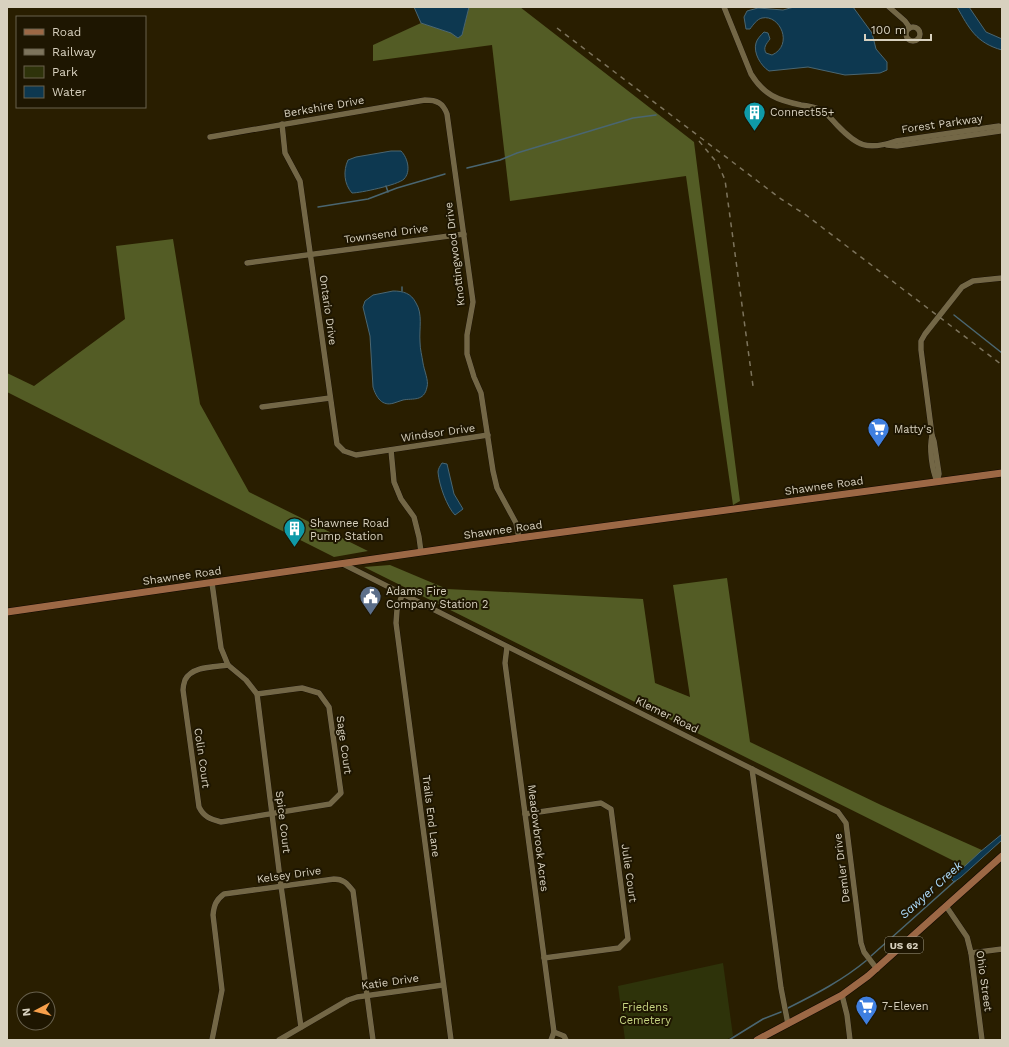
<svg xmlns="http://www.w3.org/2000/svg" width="1009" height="1047" font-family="'Work Sans',sans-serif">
	<rect width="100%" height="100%" fill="#291e00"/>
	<path fill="#2e330a" d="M723,963L733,1036L726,1040H625L618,986Z"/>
	<g fill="#535c25">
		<path d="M469,7H520L694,142L740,501L733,505L686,176L510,201L492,45L373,61V45L421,23L462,35Z"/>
		<path d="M173,239L200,404L249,492L368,551L334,557L7,392V373L34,386L125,319L116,246Z"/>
		<path d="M390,565L447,589L643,599L655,683L690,697L673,585L727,578L750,742L881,805L984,851L966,867L364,567Z"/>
	</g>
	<g fill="#0d3850" stroke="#4a6671">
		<path d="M414,7H469L462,35L458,38L451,33L421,23Z"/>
		<path d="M794,7H853L872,33L876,49L887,62V70L880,73L845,75L808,67L769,71C761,66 753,53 756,43C757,39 761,35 764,32L768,33L770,39C766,44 763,48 766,53L772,55C794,45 780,14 762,18C757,19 753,25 750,29H746L744,17L747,11L758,8L783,10Z"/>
		<path d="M957,7H969L986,32L1002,39V50C976,43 969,28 957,7Z"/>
		<path d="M391,151H401C408,158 411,172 404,179C398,185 360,193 352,193C344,184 343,171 348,160L356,157Z"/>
		<path d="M393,291C403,291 411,293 416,303C423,314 419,329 420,342C420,349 422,356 423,363C424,370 429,381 427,387C424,402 413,398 403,400C400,401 397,402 394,403C382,407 376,397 373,387L370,336L363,307L365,301L373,295Z"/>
		<path d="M442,463L447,464L454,494L463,509L455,515C447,507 439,485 438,472C438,469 440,466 442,463Z"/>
		<path d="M1002,834V840L961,877L954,882L951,879L980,852Z"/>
	</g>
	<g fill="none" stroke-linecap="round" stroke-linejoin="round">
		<g stroke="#4a6671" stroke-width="1.5">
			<path d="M467,168L500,160L517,153L633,118L656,115"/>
			<path d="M386,186L388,192"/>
			<path d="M318,207L368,199L397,188L445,174"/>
			<path d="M402,287V291"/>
			<path d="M954,315L1002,353"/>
			<path d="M871,956L955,881"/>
			<path d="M788,1008C816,994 843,980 867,960"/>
			<path d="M729,1040L763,1019L781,1012"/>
		</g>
		<defs>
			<g id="minor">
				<path d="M724,7L751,74C764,95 777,100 801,105C808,106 815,107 821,110C827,113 832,120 837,125C857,146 867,151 896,141L999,126L1002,127"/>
				<path d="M889,7L905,21L910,28"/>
				<circle cx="913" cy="34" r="7"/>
				<path d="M282,124L285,153L300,181L337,444L344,451L356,455L488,435"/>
				<path d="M210,137L425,100C437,100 443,103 447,114L473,302L467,335V354L474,377L481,393L493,471L497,488L516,523L519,538"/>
				<path d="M887,145L897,146L1000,131L1002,129"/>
				<path d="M247,263L464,234"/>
				<path d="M262,407L330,398"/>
				<path d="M932,436C929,448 932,470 937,481"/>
				<path d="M391,450L394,482L401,499L414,517L419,537L421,552"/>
				<path d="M937,481L939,474L934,441L932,435L921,350V341L925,334L962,287L973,281L1002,278"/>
				<path d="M343,564L752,769L781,988L788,1024"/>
				<path d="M212,583L221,648L228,665L246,680L257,694L281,886L301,1027"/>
				<path d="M402,595L397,610L396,623L451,1040"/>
				<path d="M507,647L505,663L554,1032L551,1040"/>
				<path d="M228,665C214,667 192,666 185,680C184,683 183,687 183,690L199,807C204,817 210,819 221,822L330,804L341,793L329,707L319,693L302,688L257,694"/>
				<path d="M752,769L838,812L846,823L861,943L864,952L877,969"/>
				<path d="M525,814L601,803L611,809L628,939L619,948L544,958"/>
				<path d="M946,906L967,937L971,953L982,1040"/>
				<path d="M971,953L1002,949"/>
				<path d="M842,995L847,1015L850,1040"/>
				<path d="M554,1032L564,1036L566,1040"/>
				<path d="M212,1040L222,990L213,915C214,905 216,900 224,894L334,879C343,879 347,883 353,891L373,1040"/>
				<path d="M279,1040L348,1000L357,997L443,985"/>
			</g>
			<g id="major">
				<path d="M7,612L519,538L1002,473"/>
				<path d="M757,1040L842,995L868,976L1002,856"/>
			</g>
		</defs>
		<use href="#minor" stroke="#100800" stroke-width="6"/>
		<use href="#major" stroke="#100800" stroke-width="8"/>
		<use href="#minor" stroke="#736746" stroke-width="5.5"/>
		<use href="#major" stroke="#9c6845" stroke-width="7"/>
		<g stroke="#7d745c" stroke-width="1.5" stroke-dasharray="5 5" stroke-linecap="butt">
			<path d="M557,28L781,199L806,215L1002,365"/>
			<path d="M699,141L718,164L725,180L753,386"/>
		</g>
	</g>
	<defs>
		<symbol id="building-pin" viewBox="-11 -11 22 30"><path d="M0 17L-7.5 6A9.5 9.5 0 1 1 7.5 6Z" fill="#0f9aa8" stroke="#1e1601"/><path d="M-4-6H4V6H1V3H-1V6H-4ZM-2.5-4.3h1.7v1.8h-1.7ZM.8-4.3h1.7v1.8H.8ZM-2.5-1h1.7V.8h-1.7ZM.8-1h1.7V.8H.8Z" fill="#fff"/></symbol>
		<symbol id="supermarket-pin" viewBox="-11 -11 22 30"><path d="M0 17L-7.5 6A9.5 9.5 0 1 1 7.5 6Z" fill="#3f7fe0" stroke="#1e1601"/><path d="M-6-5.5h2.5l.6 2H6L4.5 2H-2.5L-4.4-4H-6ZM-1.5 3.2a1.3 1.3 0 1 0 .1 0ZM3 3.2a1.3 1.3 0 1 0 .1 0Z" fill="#fff"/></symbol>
		<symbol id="civic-pin" viewBox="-11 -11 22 30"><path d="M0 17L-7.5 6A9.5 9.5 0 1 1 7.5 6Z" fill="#5c6f8a" stroke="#1e1601"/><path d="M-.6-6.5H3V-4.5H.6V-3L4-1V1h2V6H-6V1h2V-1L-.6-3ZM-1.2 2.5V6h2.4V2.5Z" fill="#fff"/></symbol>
	</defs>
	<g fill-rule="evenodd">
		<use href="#building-pin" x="742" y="100" width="25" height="34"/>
		<use href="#supermarket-pin" x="866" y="416" width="25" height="34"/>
		<use href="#building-pin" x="282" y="516" width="25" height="34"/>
		<use href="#civic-pin" x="358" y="584" width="25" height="34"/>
		<use href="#supermarket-pin" x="854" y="994" width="25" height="34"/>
	</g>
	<g text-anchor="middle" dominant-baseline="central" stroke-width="4" stroke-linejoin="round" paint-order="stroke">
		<rect fill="#1e1601" stroke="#a09986" stroke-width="1" x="885" y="937" width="38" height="16" rx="3"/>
		<g font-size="10" font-weight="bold" fill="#d8d1bf">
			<text x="904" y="945">US 62</text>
		</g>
		<g font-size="11" fill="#d8d1bf" stroke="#1e1601">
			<text transform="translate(324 107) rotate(-10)">Berkshire Drive</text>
			<text transform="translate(942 124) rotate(-8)">Forest Parkway</text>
			<text transform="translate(386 234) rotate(-8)">Townsend Drive</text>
			<text transform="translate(455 254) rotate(-97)">Knottingwood Drive</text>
			<text transform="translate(328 310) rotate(82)">Ontario Drive</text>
			<text transform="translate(438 433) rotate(-8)">Windsor Drive</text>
			<text transform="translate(824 486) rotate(-8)">Shawnee Road</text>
			<text transform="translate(503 530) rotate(-8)">Shawnee Road</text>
			<text transform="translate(182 576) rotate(-8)">Shawnee Road</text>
			<text transform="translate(667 715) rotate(26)">Klemer Road</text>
			<text transform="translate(344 745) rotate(82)">Sage Court</text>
			<text transform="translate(202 758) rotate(82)">Colin Court</text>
			<text transform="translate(431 816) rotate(83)">Trails End Lane</text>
			<text transform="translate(283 822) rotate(83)">Spice Court</text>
			<text transform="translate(538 838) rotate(83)">Meadowbrook Acres</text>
			<text transform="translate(842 868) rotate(-97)">Demler Drive</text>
			<text transform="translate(629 873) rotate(82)">Julie Court</text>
			<text transform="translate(289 875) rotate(-8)">Kelsey Drive</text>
			<text transform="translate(984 981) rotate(82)">Ohio Street</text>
			<text transform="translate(390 982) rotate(-8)">Katie Drive</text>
		</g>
		<g font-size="11" fill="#d8d1bf" stroke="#1e1601" text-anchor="start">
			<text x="770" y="112">Connect55+</text>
			<text x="894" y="429">Matty's</text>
			<text x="310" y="523">Shawnee Road<tspan x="310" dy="13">Pump Station</tspan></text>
			<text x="386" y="591">Adams Fire<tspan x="386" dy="13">Company Station 2</tspan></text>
			<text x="882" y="1006">7-Eleven</text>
		</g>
		<g font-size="11" fill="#c7d582" stroke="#1e1601">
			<text x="645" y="1007">Friedens<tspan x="645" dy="13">Cemetery</tspan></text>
		</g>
		<g font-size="12" font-style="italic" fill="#acdaf9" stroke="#1e1601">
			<text transform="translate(931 890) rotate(-42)">Sawyer Creek</text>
		</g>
	</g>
	<rect width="1009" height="1047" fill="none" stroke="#d8d1bf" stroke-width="16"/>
	<rect x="16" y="16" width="130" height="92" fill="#1e1601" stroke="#68614d"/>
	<rect x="24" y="29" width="20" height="6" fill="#9c6845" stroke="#68614d"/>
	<text x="52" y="36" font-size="12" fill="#d8d1bf">Road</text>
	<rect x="24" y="49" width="20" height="6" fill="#7d745c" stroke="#68614d"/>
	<text x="52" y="56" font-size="12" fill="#d8d1bf">Railway</text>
	<rect x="24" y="66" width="20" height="12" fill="#2e330a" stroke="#68614d"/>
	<text x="52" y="76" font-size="12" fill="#d8d1bf">Park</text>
	<rect x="24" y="86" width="20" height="12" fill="#0d3850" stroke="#68614d"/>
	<text x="52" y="96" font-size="12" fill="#d8d1bf">Water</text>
	<g transform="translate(36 1011) rotate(263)"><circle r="19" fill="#1e1601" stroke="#68614d"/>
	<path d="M0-3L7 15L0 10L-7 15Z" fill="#f8a04b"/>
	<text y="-6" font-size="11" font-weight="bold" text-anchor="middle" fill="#d8d1bf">N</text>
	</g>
	<path d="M865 34v6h66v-6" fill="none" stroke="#d8d1bf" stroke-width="2"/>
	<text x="871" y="34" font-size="12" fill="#d8d1bf" stroke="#1e1601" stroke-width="3" paint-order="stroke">100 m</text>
</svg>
